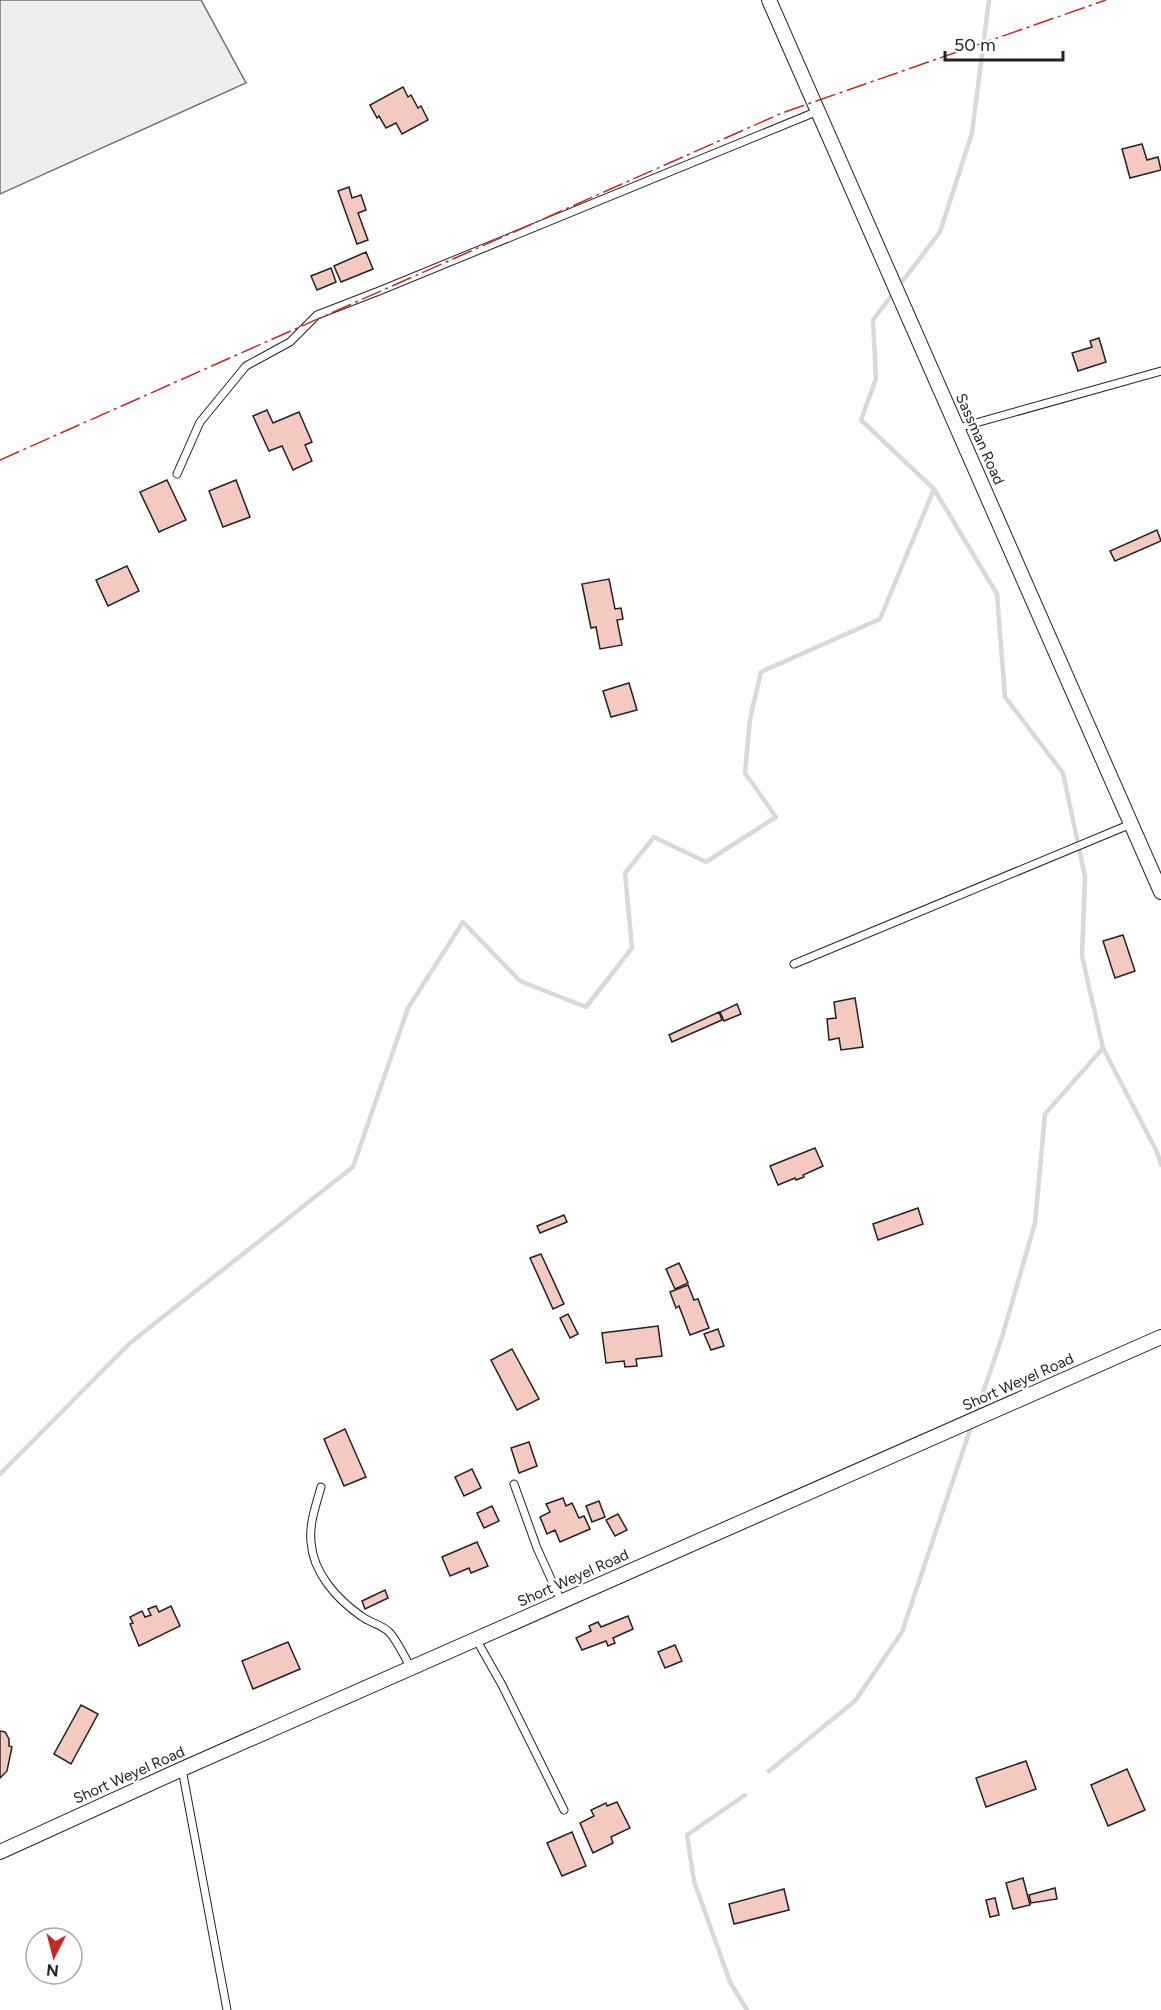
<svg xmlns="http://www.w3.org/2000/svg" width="1161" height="2010" font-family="Figtree,sans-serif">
	<rect width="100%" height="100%" fill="#fff"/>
	<path fill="#eee" stroke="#6f6f6f" stroke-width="1.5" d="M0,0H201L246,83L0,194Z"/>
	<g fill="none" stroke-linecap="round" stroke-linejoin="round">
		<g stroke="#d9d9d9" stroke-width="4.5">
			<path d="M989,0L972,133L940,232L873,320L876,379L861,420L934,489L997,594L1005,697L1063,773L1085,877L1082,956L1103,1048L1157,1152L1161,1165"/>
			<path d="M975,1416L1002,1337L1035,1223L1045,1114L1103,1048"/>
			<path d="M0,1474L130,1343L353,1167L408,1008L463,922L520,981L586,1007L632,948L625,873L654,837L706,862L776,817L745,773L750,719L761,672L880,619L934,489"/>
			<path d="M769,1771L855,1701L902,1632L972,1424"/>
			<path d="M745,1795L687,1835L694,1881L730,1982L747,2010"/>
		</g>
	</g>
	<g fill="#f3c9c0" stroke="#222" stroke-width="1.5">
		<path d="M403,87L408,97L411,95L418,108L421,106L428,120L402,134L396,123L386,128L379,116L377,118L370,105Z"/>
		<path d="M1142,144L1147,160L1158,157L1161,170L1130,178L1122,149Z"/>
		<path d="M349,187L352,198L361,195L366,210L358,213L368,240L357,244L338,191Z"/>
		<path d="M366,252L373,269L341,282L334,266Z"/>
		<path d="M331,268L336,282L317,290L311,276Z"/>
		<path d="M1099,338L1106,362L1078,371L1072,353L1092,347L1090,341Z"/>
		<path d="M267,410L273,423L299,412L312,442L305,445L312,461L293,470L282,446L269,451L253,416Z"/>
		<path d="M167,480L186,520L159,532L140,492Z"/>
		<path d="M236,480L250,517L223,527L209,491Z"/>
		<path d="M1157,530L1161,541L1115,561L1110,551Z"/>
		<path d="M127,566L139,591L108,606L96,580Z"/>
		<path d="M609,579L615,609L621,608L623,619L617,620L622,645L600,649L596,627L591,628L582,584Z"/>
		<path d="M629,683L637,710L611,717L603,691Z"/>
		<path d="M1123,935L1135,971L1115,978L1103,941Z"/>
		<path d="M855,998L863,1047L841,1050L839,1038L829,1040L827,1019L836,1018L834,1002Z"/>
		<path d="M737,1004L741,1014L724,1021L720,1012Z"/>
		<path d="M719,1012L722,1020L672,1042L669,1035Z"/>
		<path d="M815,1148L823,1166L803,1175L804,1177L796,1180L795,1178L778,1185L770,1166Z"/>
		<path d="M918,1208L923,1224L878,1240L873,1224Z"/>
		<path d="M564,1215L567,1222L540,1233L537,1226Z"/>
		<path d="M541,1254L564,1304L553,1309L530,1258Z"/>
		<path d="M679,1263L688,1283L675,1289L666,1269Z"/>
		<path d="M688,1285L694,1300L698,1299L709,1328L690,1335L679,1306L676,1308L670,1292Z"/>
		<path d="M568,1314L578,1334L570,1338L560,1318Z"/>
		<path d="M658,1326L662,1356L636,1359L637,1366L625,1367L624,1361L606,1363L602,1333Z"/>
		<path d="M718,1329L724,1346L711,1350L704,1334Z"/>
		<path d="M512,1349L539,1399L517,1410L491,1360Z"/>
		<path d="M345,1429L366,1477L344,1486L324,1439Z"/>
		<path d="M529,1442L537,1466L519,1473L511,1448Z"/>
		<path d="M472,1469L481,1488L464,1496L455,1477Z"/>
		<path d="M563,1498L566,1506L572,1503L579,1518L584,1516L590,1529L560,1542L555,1530L547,1534L540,1517L550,1512L546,1504Z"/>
		<path d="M599,1501L605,1517L592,1522L586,1506Z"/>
		<path d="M492,1506L499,1521L484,1528L477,1513Z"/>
		<path d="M618,1514L627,1530L615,1536L606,1520Z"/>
		<path d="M477,1542L488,1566L471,1573L469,1568L450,1576L442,1557Z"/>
		<path d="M385,1590L388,1598L365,1609L362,1601Z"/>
		<path d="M156,1606L159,1612L171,1606L180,1626L139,1646L130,1624L133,1623L130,1617L142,1611L145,1617L151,1615L148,1609Z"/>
		<path d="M628,1616L633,1629L613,1638L615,1643L608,1646L606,1641L582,1650L576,1638L591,1631L589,1626L598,1622L601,1627Z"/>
		<path d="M288,1642L300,1669L253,1689L242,1661Z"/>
		<path d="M675,1645L682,1661L665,1668L658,1652Z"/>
		<path d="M81,1705L98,1714L71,1764L54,1754Z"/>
		<path d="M0,1731L5,1732L9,1739V1746L12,1747L7,1771L0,1778Z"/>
		<path d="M1026,1761L1036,1789L986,1807L976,1778Z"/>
		<path d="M1127,1769L1145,1810L1108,1826L1091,1785Z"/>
		<path d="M617,1802L630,1828L611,1837L613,1843L593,1853L580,1823L594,1816L591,1810L606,1803L607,1806Z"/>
		<path d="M572,1832L586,1866L562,1876L547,1843Z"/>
		<path d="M1023,1878L1030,1905L1013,1909L1006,1883Z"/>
		<path d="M1055,1888L1057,1899L1031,1903L1029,1895Z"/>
		<path d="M784,1889L789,1910L734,1924L729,1904Z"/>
		<path d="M995,1898L999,1915L990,1917L986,1900Z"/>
	</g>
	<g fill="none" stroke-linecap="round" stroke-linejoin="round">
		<defs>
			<g id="service">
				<path d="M958,428L1161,371"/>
				<path d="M177,474L200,422L246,366L290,342L317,315L379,291L818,111"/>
				<path d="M794,964L1131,824"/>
				<path d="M514,1484L537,1548L561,1601"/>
				<path d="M321,1487C316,1505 309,1524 311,1542C313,1573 337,1599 361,1616C370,1623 381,1624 389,1632C397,1640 405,1658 411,1668"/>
				<path d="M476,1639L502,1685L564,1810"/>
				<path d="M182,1769L227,2010"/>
			</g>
			<g id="minor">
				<path d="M769,0L1161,892"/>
				<path d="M0,1852L182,1769L1161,1337"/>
			</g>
		</defs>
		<use href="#service" stroke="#222" stroke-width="9"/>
		<use href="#minor" stroke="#222" stroke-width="16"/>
		<use href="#service" stroke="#fff" stroke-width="7"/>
		<use href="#minor" stroke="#fff" stroke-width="14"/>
		<path stroke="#c62828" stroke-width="1.5" stroke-dasharray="21 4.5 3 4.5" stroke-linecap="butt" d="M0,460L782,113L1106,0"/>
	</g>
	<g text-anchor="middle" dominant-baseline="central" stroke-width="4.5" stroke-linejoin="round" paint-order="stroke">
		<g font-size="15" fill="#222" stroke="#fff">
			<text transform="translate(980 439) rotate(66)">Sassman Road</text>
			<text transform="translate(1018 1382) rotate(-24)">Short Weyel Road</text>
			<text transform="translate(573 1578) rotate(-24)">Short Weyel Road</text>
			<text transform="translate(129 1775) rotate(-24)">Short Weyel Road</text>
		</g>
	</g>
	<g transform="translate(54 1956) rotate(186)"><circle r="28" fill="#ffffff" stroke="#a7a7a7" stroke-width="1.5"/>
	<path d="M0-4.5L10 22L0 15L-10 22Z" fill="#c62828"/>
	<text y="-9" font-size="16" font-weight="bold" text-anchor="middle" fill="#222222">N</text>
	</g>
	<path d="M945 51v9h118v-9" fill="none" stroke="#222222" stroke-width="3"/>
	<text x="954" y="51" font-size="18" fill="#222222" stroke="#ffffff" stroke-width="4.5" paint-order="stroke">50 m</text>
</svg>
